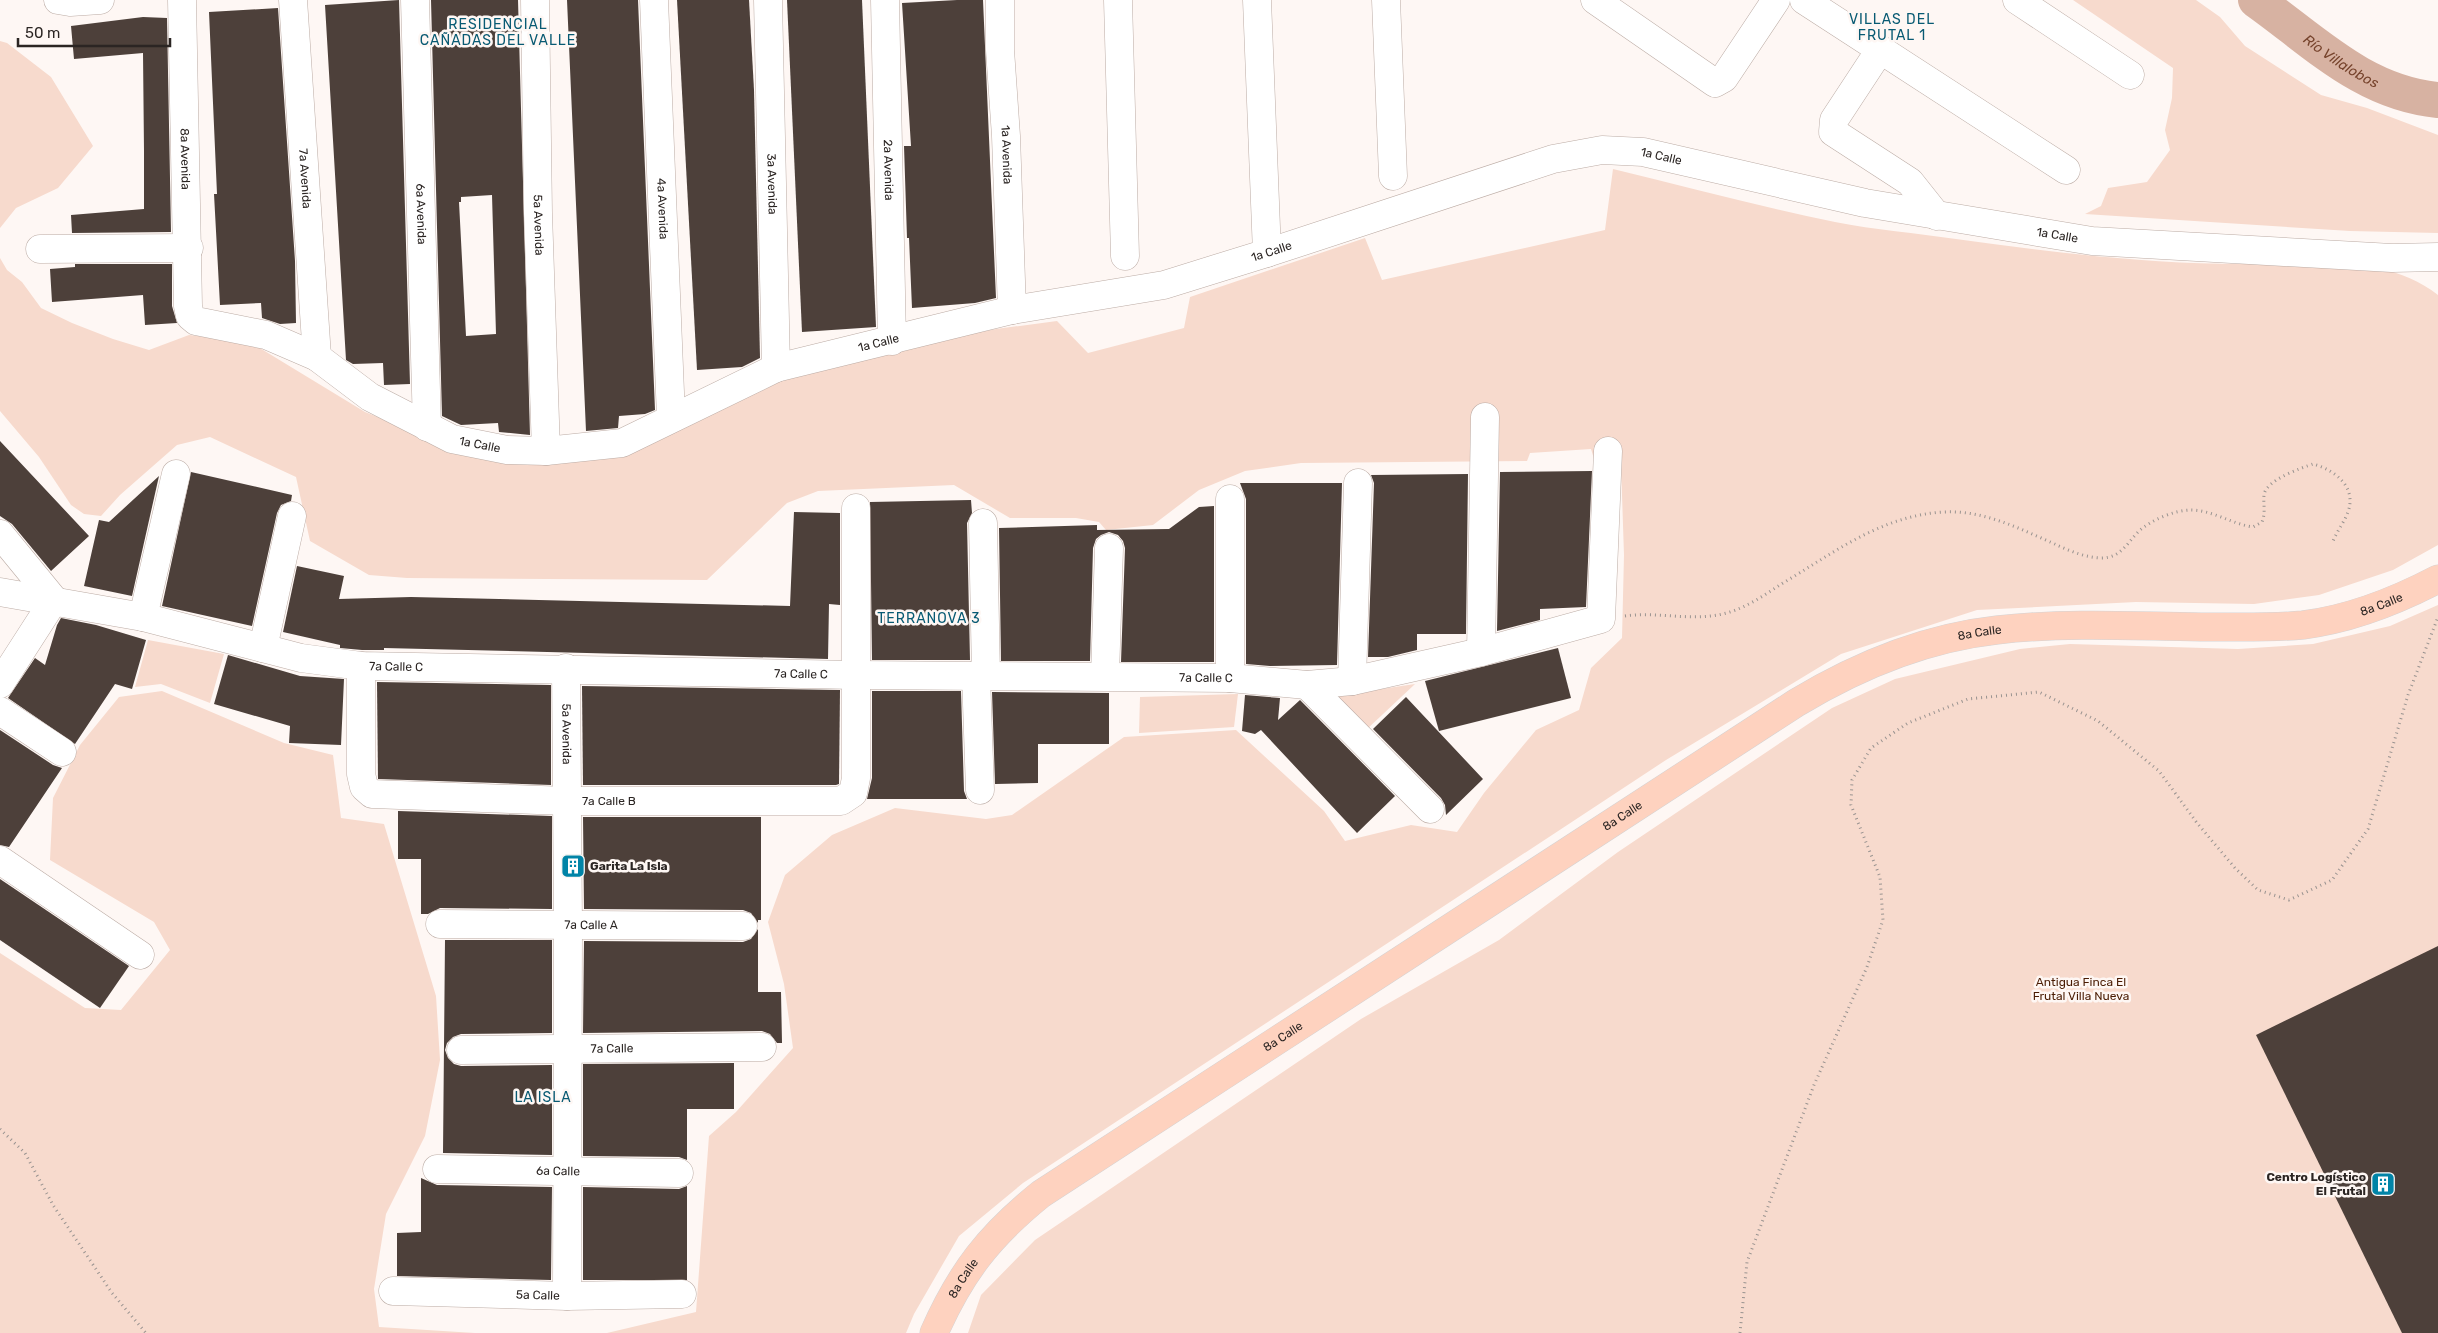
<svg xmlns="http://www.w3.org/2000/svg" width="2438" height="1333" viewBox="0 0 2438 1333" font-family="Rubik,sans-serif">
  <style>
    .green { fill: #f7dacd }
    .lines { fill: none; stroke-linecap: round; stroke-linejoin: round }
    .river { stroke: #d7b2a2; stroke-width: 36 }
    .building { fill: #4d403a; fill-rule: evenodd }
    .minor-casing { stroke: #bcaca5; stroke-width: 29 }
    .major-casing { stroke: #d5d3d3; stroke-width: 29 }
    .path { stroke: #999390; stroke-width: 3; stroke-dasharray: 1 4; stroke-linecap: butt }
    .minor { stroke: #fff; stroke-width: 28 }
    .major { stroke: #fed2bf; stroke-width: 28 }
    .labels { text-anchor: middle; stroke-width: 5; stroke-linejoin: round; paint-order: stroke }
    .street-label { font-size: 12px; fill: #2b2523; stroke: #fef7f4 }
    .poi-label { font-size: 12px; font-weight: bold; fill: #2b2523; stroke: #fef7f4; text-anchor: start }
    .park-label { font-size: 12px; fill: #4a1c03; stroke: #fef7f4 }
    .neighbourhood-label { font-size: 14px; letter-spacing: 1px; fill: #085a73; stroke: #fef7f4 }
    .water-label { font-size: 14px; font-style: italic; fill: #76432c; stroke: #fef7f4 }
  </style>
  <rect width="100%" height="100%" fill="#fef7f4"/>
  <!-- green -->
  <g class="green">
    <path d="M2073,0H2196L2220,17L2245,46L2321,95L2367,108L2438,135V233L2350,231L2085,214L2101,206L2108,188L2147,182L2170,150L2165,130L2172,98L2173,68Z"/>
    <path d="M0,41L7,43L51,77L93,146L58,188L16,208L0,228Z"/>
    <path d="M1613,169C1687,187 1761,207 1835,222C1875,230 1916,233 1956,239C2051,252 2147,264 2242,264C2306,263 2385,253 2438,295V545L2393,570L2319,595L2254,604L2136,602L1977,610L1841,654L1666,760L1023,1183L959,1236L914,1314L906,1333H607L696,1312L709,1136L736,1112L793,1048L784,984L768,922L785,875L832,835L895,808L986,819L1012,815L1124,737L1236,730L1324,811L1345,841L1411,825L1457,832L1484,793L1536,730L1579,710L1591,668L1622,638L1624,555L1621,465L1595,462L1591,449L1530,453L1527,461L1301,463L1245,471L1199,490L1153,525L1106,530L1099,522L1076,518H1010L954,485L818,491L787,503L707,580L407,578L369,575L310,541L296,477L210,437L177,445L120,495L101,516L84,514L71,505L39,457L0,411V258L7,270L22,282L41,308L72,323L113,339L149,350L189,335L250,342L365,412L436,440L565,455L764,378L836,360L996,329L1057,321L1088,353L1184,328L1190,297L1365,238L1382,280L1605,230Z"/>
    <path d="M2438,605V1333H968L981,1295L1035,1240L1361,1019L1499,940L1618,852L1832,708L1895,679L2020,649L2070,644L2238,649L2313,644L2390,626Z"/>
    <path d="M148,640L224,654L210,703L161,684L135,687Z"/>
    <path d="M1415,684L1366,730L1337,698L1341,695Z"/>
    <path d="M162,691L284,743L333,755L341,818L384,824L436,996L440,1060L425,1136L386,1214L374,1289L379,1327L475,1333H0V953L85,1008L121,1010L170,950L154,922L50,860L53,798L80,745L119,697Z"/>
    <path d="M1238,694L1234,727L1139,733L1140,697Z"/>
  </g>
  <g class="lines">
    <!-- river -->
    <path class="river" id="s1" d="M2256,0C2314,41 2363,93 2438,100"/>
  </g>
  <!-- building -->
  <g class="building">
    <path d="M399,0L410,384L384,385L383,363L353,364L346,360L325,5Z"/>
    <path d="M431,0H518L530,435L499,432L498,423L461,425L442,416ZM492,195L496,334L466,336L459,202H461V197Z"/>
    <path d="M567,0H638L655,410L645,414L619,416L618,428L586,431Z"/>
    <path d="M677,0H749L754,90L760,358L742,367L697,370Z"/>
    <path d="M787,0H862L876,327L802,332Z"/>
    <path d="M957,0H983L996,298L975,303L912,308L909,238H907L904,146H911L902,3Z"/>
    <path d="M278,8L295,261L296,323L280,324L262,318L261,303L220,305L214,194H217L209,12Z"/>
    <path d="M143,17L167,18L171,232L72,233L71,215L144,209V151L143,53L74,59L71,26Z"/>
    <path d="M75,264H172V306L177,323L145,325L143,295L52,302L50,269L75,267Z"/>
    <path d="M0,441L89,536L51,571L12,524L0,516Z"/>
    <path d="M1592,471L1586,607L1540,609V620L1497,631L1500,472Z"/>
    <path d="M191,472L292,495L291,501L281,505L277,513L252,626L162,606Z"/>
    <path d="M1468,474L1466,634H1417V650L1388,657H1368L1374,483L1371,475Z"/>
    <path d="M159,476L132,596L84,586L99,520L109,522Z"/>
    <path d="M1240,483H1342L1337,665L1270,666L1246,664V499Z"/>
    <path d="M971,500L972,513L967,523L970,660H872L870,502Z"/>
    <path d="M1214,506V662H1121L1125,548L1123,541L1118,535L1109,532L1101,535L1096,539L1093,548L1090,661H1001L999,528L1097,525V530L1169,529L1199,507Z"/>
    <path d="M794,512L840,513V605L829,604L828,659L384,648V650H362L340,648V645L283,632L297,566L344,576L339,599L411,597L790,606Z"/>
    <path d="M61,618L96,625L146,640L132,689L115,684L75,744L8,698L35,658L45,665L57,625Z"/>
    <path d="M1558,648L1571,698L1439,731L1425,681Z"/>
    <path d="M228,655L300,676L344,679L341,745L289,743L290,726L214,704Z"/>
    <path d="M377,682L551,685V785L378,779Z"/>
    <path d="M582,686L840,690L839,784L836,785H583Z"/>
    <path d="M872,691H961L964,791L967,799H867L872,778Z"/>
    <path d="M992,692L1109,693V744H1038V783L995,784Z"/>
    <path d="M1245,695L1280,698L1278,720L1300,700L1395,796L1357,833L1261,730L1255,734L1242,731Z"/>
    <path d="M1406,697L1483,779L1446,815L1445,805L1441,798L1373,729Z"/>
    <path d="M0,730L53,765L62,768L9,847L0,845Z"/>
    <path d="M398,811L552,816V909L440,908L428,914H421V859H398Z"/>
    <path d="M583,817H761V920H758V923L751,913L743,910L584,909Z"/>
    <path d="M0,879L129,966L100,1008L0,940Z"/>
    <path d="M758,929V992H781L782,1043H777L770,1034L762,1031L583,1033L584,941L743,942L751,939Z"/>
    <path d="M445,940H552V1033L461,1034L453,1037L447,1043L445,1050L448,1058L454,1064L461,1066L552,1065V1155L443,1153Z"/>
    <path d="M2438,946V1333H2402L2256,1035Z"/>
    <path d="M734,1063V1109H687V1160L679,1157L583,1156V1064Z"/>
    <path d="M421,1178L437,1185L552,1187L551,1280L397,1276V1233L421,1232Z"/>
    <path d="M687,1186V1280H583V1187L679,1189Z"/>
  </g>
  <g class="lines">
    <!-- minor casing -->
    <g class="minor-casing">
      <g id="minor">
        <path d="M58,0L70,2L100,0"/>
        <path id="s2" d="M182,0L188,306L190,316L196,321L266,335L317,357L370,397L452,439L507,450L546,451L622,443L776,368L1012,310L1164,285L1267,253L1553,159L1602,150L1643,152L1865,203L2092,241L2392,258L2438,257"/>
        <path id="s3" d="M293,0L317,357"/>
        <path id="s4" d="M415,0L427,427"/>
        <path id="s5" d="M535,0L538,213L546,451"/>
        <path id="s6" d="M654,0L671,417"/>
        <path id="s7" d="M768,0L776,368"/>
        <path id="s8" d="M885,0L892,341"/>
        <path id="s9" d="M1000,0V50L1006,136L1012,310"/>
        <path d="M1118,0L1125,256"/>
        <path d="M1257,0L1267,253"/>
        <path d="M1386,0L1393,176"/>
        <path d="M1595,0L1715,83L1724,78L1776,0"/>
        <path d="M1804,0L2066,170"/>
        <path d="M2017,0L2130,75"/>
        <path d="M1880,50L1834,120L1833,132L1910,182L1937,216"/>
        <path d="M40,249L189,248"/>
        <path d="M983,523L986,676"/>
        <path d="M0,534L54,600L0,684"/>
        <path id="s10" d="M0,592L143,617L301,658L361,666L856,675L1230,678L1307,685L1352,681L1481,652L1601,619L1608,451"/>
        <path d="M143,617L176,474"/>
        <path d="M263,648L292,516"/>
        <path d="M1481,652L1485,417"/>
        <path id="s11" d="M361,666V774L364,787L372,794L567,801H841L853,793L856,778V508"/>
        <path id="s12" d="M566,668L568,924L567,1296"/>
        <path d="M976,675L980,790"/>
        <path d="M1105,676L1109,548"/>
        <path d="M1230,678V499"/>
        <path d="M1352,681L1358,483"/>
        <path d="M1307,685L1430,809"/>
        <path d="M0,711L62,752"/>
        <path d="M0,860L140,955"/>
        <path id="s13" d="M440,924L743,926"/>
        <path id="s14" d="M461,1050L762,1047"/>
        <path id="s15" d="M437,1169L679,1173"/>
        <path id="s16" d="M393,1291L567,1296L682,1294"/>
      </g>
    </g>
    <!-- major casing -->
    <g class="major-casing">
      <g id="major">
        <path id="s17" d="M934,1333C961,1272 989,1236 1041,1194L1796,703C1859,665 1924,638 1997,630C2067,622 2138,626 2209,627C2240,627 2272,628 2303,625C2351,619 2396,601 2438,579"/>
      </g>
    </g>
    <!-- path -->
    <g class="path">
      <path d="M1625,616C1659,611 1696,623 1730,612C1749,606 1766,594 1783,583C1835,552 1881,516 1943,512C1981,510 2014,526 2048,541C2066,549 2081,557 2101,558C2121,558 2127,543 2139,531C2151,520 2175,510 2191,510C2212,510 2232,524 2253,527L2262,522C2266,512 2263,504 2264,495C2266,480 2301,468 2313,464C2335,470 2357,487 2348,512C2344,523 2336,532 2332,544"/>
      <path d="M0,1129L25,1153L53,1205L112,1293L146,1333"/>
      <path d="M1740,1333L1747,1262L1814,1085L1867,967L1883,920L1880,877L1851,805L1852,780L1871,748L1908,723L1968,699L2039,692L2098,721L2159,771L2197,823L2235,868L2258,890L2289,900L2332,880L2368,829L2408,695L2438,617"/>
    </g>
    <!-- minor -->
    <use href="#minor" class="minor"/>
    <!-- major -->
    <use href="#major" class="major"/>
  </g>
  <!-- icons -->
  <defs>
    <g id="building-square" transform="scale(1.25)"><rect x="-9" y="-9" width="18" height="18" rx="4" fill="#0184a7" stroke="#fef7f4"/><path d="M-4-6H4V6H1V3H-1V6H-4ZM-2.5-4.3h1.7v1.8h-1.7ZM.8-4.3h1.7v1.8H.8ZM-2.5-1h1.7V.8h-1.7ZM.8-1h1.7V.8H.8Z" fill="#fff"/></g>
  </defs>
  <g fill-rule="evenodd">
    <use href="#building-square" x="573" y="866"/>
    <use href="#building-square" x="2383" y="1184"/>
  </g>
  <g class="labels">
    <!-- street labels -->
    <g class="street-label">
      <text dy="4" stroke="none"><textPath href="#s9" startOffset="155">1a Avenida</textPath></text>
      <text dy="4" stroke="none"><textPath href="#s2" startOffset="1868">1a Calle</textPath></text>
      <text dy="4" stroke="none"><textPath href="#s2" startOffset="159">8a Avenida</textPath></text>
      <text dy="4" stroke="none"><textPath href="#s8" startOffset="170">2a Avenida</textPath></text>
      <text dy="4" stroke="none"><textPath href="#s3" startOffset="179">7a Avenida</textPath></text>
      <text dy="4" stroke="none"><textPath href="#s7" startOffset="184">3a Avenida</textPath></text>
      <text dy="4" stroke="none"><textPath href="#s6" startOffset="209">4a Avenida</textPath></text>
      <text dy="4" stroke="none"><textPath href="#s4" startOffset="214">6a Avenida</textPath></text>
      <text dy="4" stroke="none"><textPath href="#s5" startOffset="225">5a Avenida</textPath></text>
      <text dy="4" stroke="none"><textPath href="#s2" startOffset="2272">1a Calle</textPath></text>
      <text dy="4" stroke="none"><textPath href="#s2" startOffset="1462">1a Calle</textPath></text>
      <text dy="4" stroke="none"><textPath href="#s2" startOffset="1058">1a Calle</textPath></text>
      <text dy="4" stroke="none"><textPath href="#s2" startOffset="638">1a Calle</textPath></text>
      <text dy="4" stroke="none"><textPath href="#s17" startOffset="1681">8a Calle</textPath></text>
      <text dy="4" stroke="none"><textPath href="#s17" startOffset="1276">8a Calle</textPath></text>
      <text dy="4" stroke="none"><textPath href="#s10" startOffset="404">7a Calle C</textPath></text>
      <text dy="4" stroke="none"><textPath href="#s10" startOffset="809">7a Calle C</textPath></text>
      <text dy="4" stroke="none"><textPath href="#s10" startOffset="1214">7a Calle C</textPath></text>
      <text dy="4" stroke="none"><textPath href="#s12" startOffset="66">5a Avenida</textPath></text>
      <text dy="4" stroke="none"><textPath href="#s11" startOffset="369">7a Calle B</textPath></text>
      <text dy="4" stroke="none"><textPath href="#s17" startOffset="871">8a Calle</textPath></text>
      <text dy="4" stroke="none"><textPath href="#s13" startOffset="151">7a Calle A</textPath></text>
      <text dy="4" stroke="none"><textPath href="#s17" startOffset="466">8a Calle</textPath></text>
      <text dy="4" stroke="none"><textPath href="#s14" startOffset="151">7a Calle</textPath></text>
      <text dy="4" stroke="none"><textPath href="#s15" startOffset="121">6a Calle</textPath></text>
      <text dy="4" stroke="none"><textPath href="#s17" startOffset="62">8a Calle</textPath></text>
      <text dy="4" stroke="none"><textPath href="#s16" startOffset="145">5a Calle</textPath></text>
    </g>
    <!-- poi labels -->
    <g class="poi-label">
      <text x="590" y="870">Garita La Isla</text>
      <text x="2366" y="1181" text-anchor="end">Centro Logístico<tspan x="2366" dy="14">El Frutal</tspan></text>
    </g>
    <!-- park labels -->
    <g class="park-label">
      <text x="2081" y="986">Antigua Finca El<tspan x="2081" dy="14">Frutal Villa Nueva</tspan></text>
    </g>
    <!-- neighbourhood labels -->
    <g class="neighbourhood-label">
      <text x="1892" y="24">VILLAS DEL<tspan x="1892" dy="16">FRUTAL 1</tspan></text>
      <text x="498" y="29">RESIDENCIAL<tspan x="498" dy="16">CAÑADAS DEL VALLE</tspan></text>
      <text x="929" y="623">TERRANOVA 3</text>
      <text x="543" y="1102">LA ISLA</text>
    </g>
    <!-- water labels -->
    <g class="water-label">
      <text dy="5" stroke="none"><textPath href="#s1" startOffset="105">Río Villalobos</textPath></text>
    </g>
  </g>
  <!-- scale -->
  <path d="M18 38v8h152v-8" fill="none" stroke="#2b2523" stroke-width="2.5"/>
  <text x="25" y="38" font-size="15" fill="#2b2523" stroke="#fef7f4" stroke-width="4" paint-order="stroke">50 m</text>
</svg>
